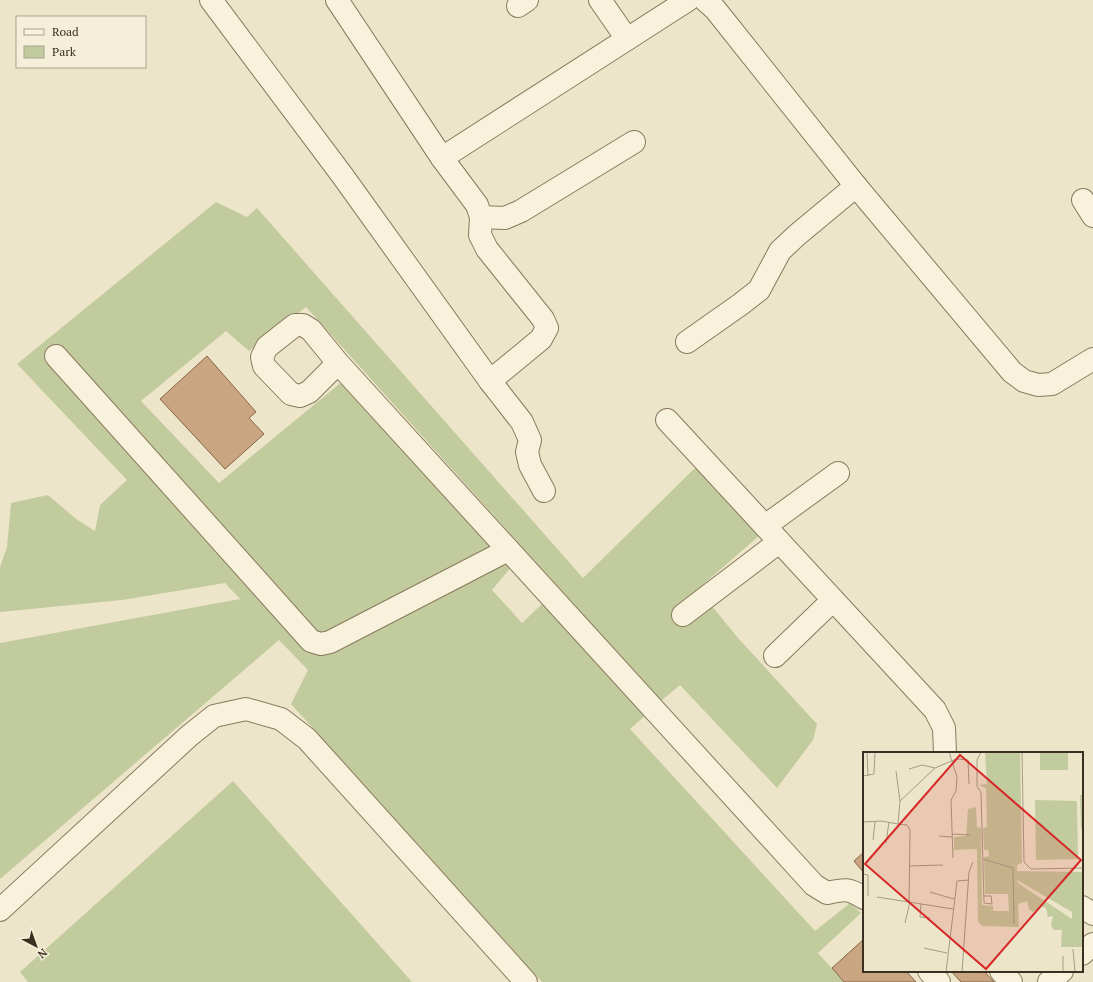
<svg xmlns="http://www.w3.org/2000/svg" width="1093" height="982" viewBox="0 0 1093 982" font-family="'PT Serif',serif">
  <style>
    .green { fill: #c2cb9d }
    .building { fill: #c9a581; stroke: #876545 }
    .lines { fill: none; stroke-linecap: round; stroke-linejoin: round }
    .minor-casing { stroke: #89795e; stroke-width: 24 }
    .minor { stroke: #f8f2dc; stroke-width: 22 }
    .inset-road { fill: none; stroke: #a59c86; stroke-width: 1 }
    .view { fill: #d62828; fill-opacity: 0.15; stroke: #d62828; stroke-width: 2 }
    .inset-edge { fill: none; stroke: #3a2f21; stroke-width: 2 }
  </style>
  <rect width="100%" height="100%" fill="#ede5c9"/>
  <!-- green -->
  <g class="green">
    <path d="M216,202L247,217L257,208L583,578L697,466L760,535L698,589L738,638L817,724L813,740L777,788L680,685L661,701L306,307L249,351L226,331L141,401L219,483L343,381L481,537L512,566L492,590L522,623L544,602L647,714L630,729L815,931L850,903L861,913L818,953L844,982H542L291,704L308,670L279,640L0,879V643L240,599L225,583L122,600L0,612V567L7,547L11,503L48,495L76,519L95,531L100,505L127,480L17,364Z"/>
    <path d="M233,781L412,982H28L20,972Z"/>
  </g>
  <!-- building -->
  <g class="building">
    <path d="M207,356L256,412L249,418L264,434L225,469L160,399Z"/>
    <path d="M864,852V873L854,861Z"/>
    <path d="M864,939V971H906L916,982H844L832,968Z"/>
    <path d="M951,971H984L994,982H961Z"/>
  </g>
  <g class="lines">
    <!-- minor casing -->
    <g class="minor-casing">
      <g id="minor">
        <path d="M211,0L342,175L490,381L522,422L530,440L527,452L530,465L544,491"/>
        <path d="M337,0L442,158L477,205L481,217L480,235L487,249L543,319L547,328L541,339L490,381"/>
        <path d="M600,0L627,39"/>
        <path d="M705,0L715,9L856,186L1012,372L1024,381L1038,385L1052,384L1093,359"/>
        <path d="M518,6L527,0"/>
        <path d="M442,158L688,0"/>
        <path d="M1083,200L1093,216"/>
        <path d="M481,217L505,218L521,211L634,142"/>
        <path d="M687,342L741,304L759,290L780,251L797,235L856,186"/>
        <path d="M56,356L311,641L321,644L330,642L508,550"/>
        <path d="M338,363L309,392L300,396L291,394L264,366L262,357L267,347L295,325H303L311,330L338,363L814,885L827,893C845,889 848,888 864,898"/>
        <path d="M667,420L935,710L944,728L945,753"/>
        <path d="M765,526L838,473"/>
        <path d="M683,615L779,542"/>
        <path d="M775,656L833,600"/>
        <path d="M1082,907L1093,914"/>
        <path d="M0,910L189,736L214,716L246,709L281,719L307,739L526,982"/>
        <path d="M1082,954L1093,944"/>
        <path d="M929,971L939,982"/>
        <path d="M1001,971L1011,982"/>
        <path d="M1049,982L1062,971"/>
      </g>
    </g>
    <!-- minor -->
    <use href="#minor" class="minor"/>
  </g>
  <!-- overview -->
  <g transform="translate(863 752)">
    <rect width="220" height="220" fill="#ede5c9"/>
    <path d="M122,0H157L159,111L154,113V119L220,120V195H198L199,178H191L188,173L190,164L185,165L183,156L178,154L170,160L166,157L164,149L155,152L156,175L119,174L115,169L114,97L91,98V85L103,84L105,57L113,55L114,75L118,76L119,153L130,154V159H146L145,142H122L121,105L126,104L125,98H121L120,76L124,75L123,36L116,33L124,32ZM154,128L209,160V167L155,131ZM177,0H205V18H177ZM217,43H220V77H218ZM172,48L214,49L215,107L173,108Z" fill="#c2cb9d" fill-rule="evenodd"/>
    <path class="inset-road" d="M4,0L5,24M86,0L94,25L93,39L88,48L90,106M118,0L114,8V34L118,41L121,151L129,152L128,144H121M159,0L161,110L168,117L220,116M46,17L59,13L72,16M33,19L37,49M0,24L11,22L12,0M0,70L18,69L35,72M89,82L107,83M76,84L89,85M10,88L12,70M23,91L26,70M120,107L150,116L151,172M46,114L80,113M0,122L5,123V144M67,140L91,147M14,145L90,157M58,152L57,165L67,166M42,171L46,154L47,78L44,73L35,72L37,49L72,16L93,7L105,8L106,32M61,196L84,201M210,197L212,220M83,220L94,129L106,128M99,220L106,120L110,110M200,220V204"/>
    <path class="view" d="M97,3L218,108L123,217L2,112Z"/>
    <rect width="220" height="220" class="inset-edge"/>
  </g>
  <!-- legend -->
  <rect x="16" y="16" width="130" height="52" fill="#f5efd9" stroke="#aaa28f"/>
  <rect x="24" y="29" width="20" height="6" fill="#f8f2dc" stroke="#aaa28f"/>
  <text x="52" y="36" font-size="12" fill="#3a2f21">Road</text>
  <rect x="24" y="46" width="20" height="12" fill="#c2cb9d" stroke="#aaa28f"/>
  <text x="52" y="56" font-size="12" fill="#3a2f21">Park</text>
  <!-- north arrow -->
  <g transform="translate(36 946) rotate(139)" stroke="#f5efd9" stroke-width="3" paint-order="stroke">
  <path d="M0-3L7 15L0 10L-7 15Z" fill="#3a2f21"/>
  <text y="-6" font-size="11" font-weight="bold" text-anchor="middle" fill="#3a2f21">N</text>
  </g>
</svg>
